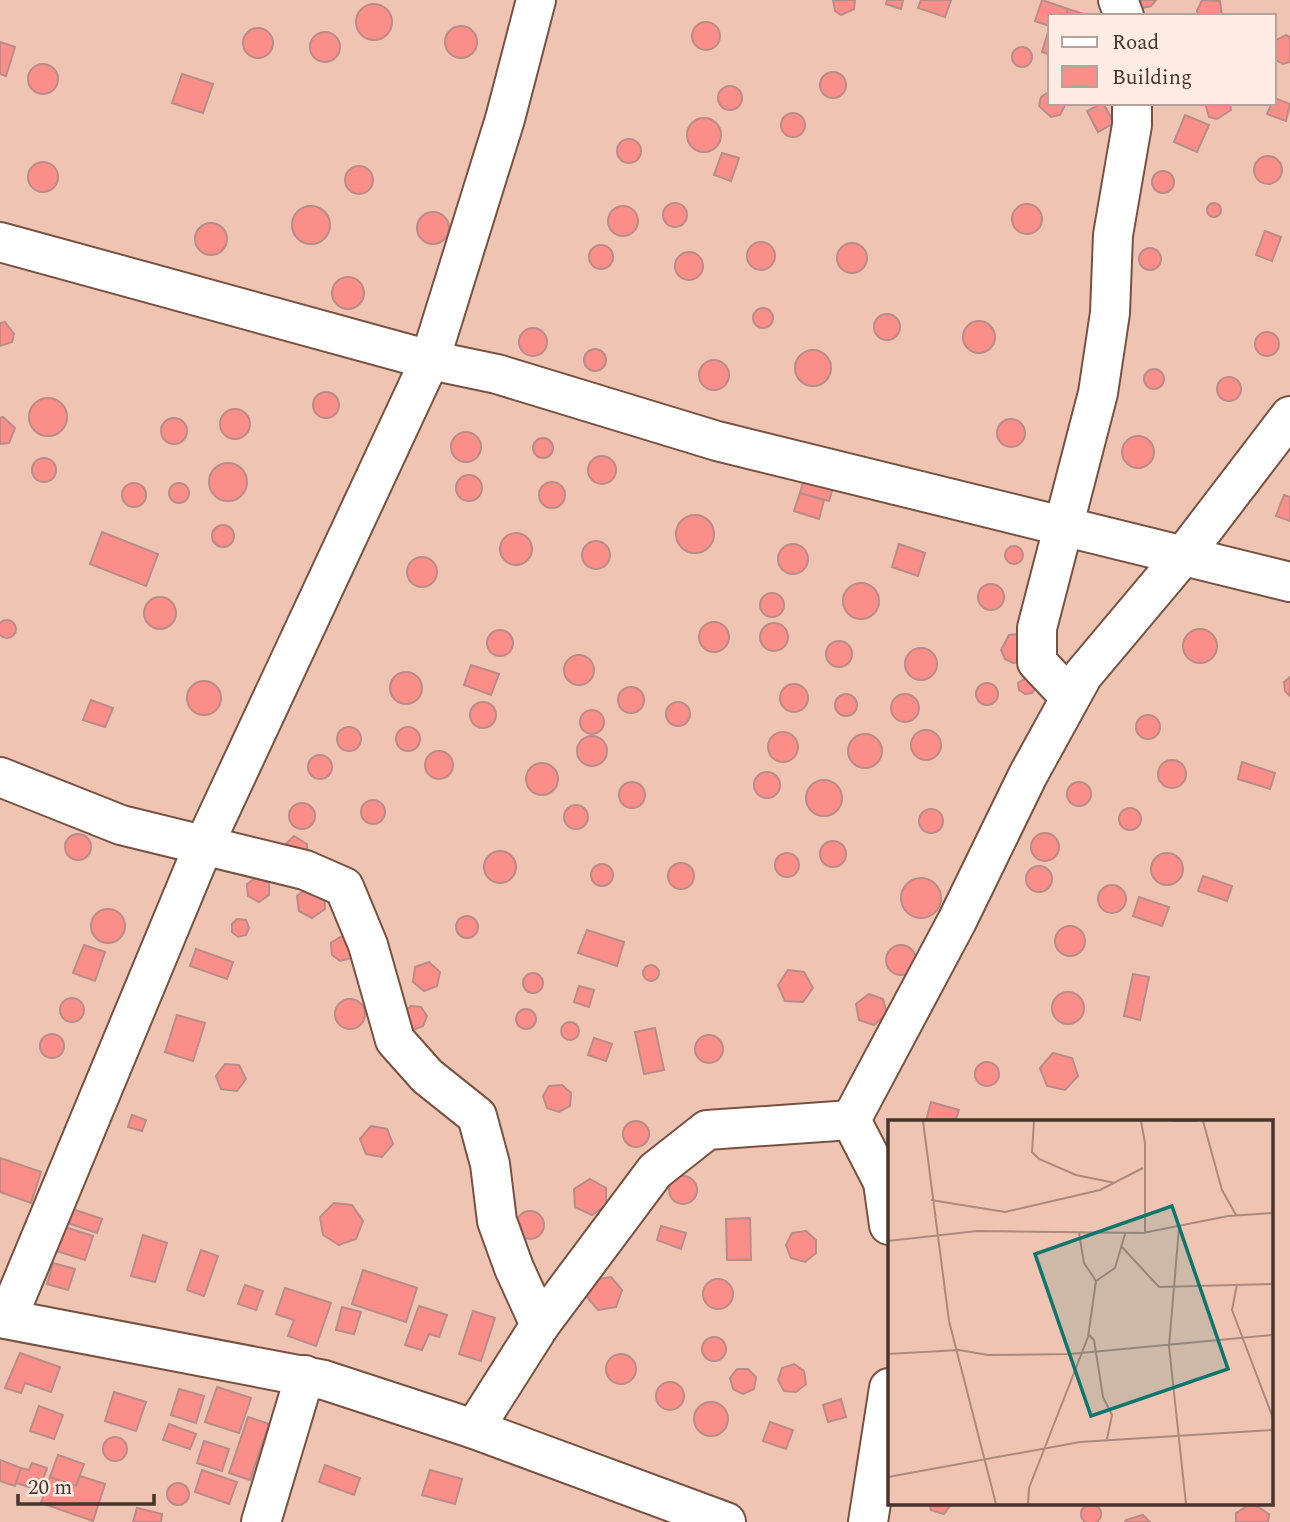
<svg xmlns="http://www.w3.org/2000/svg" width="1290" height="1522" viewBox="0 0 1290 1522" font-family="Spectral,serif">
  <style>
    .building { fill: #fc8e89; stroke: #ba8c89; stroke-width: 2 }
    .lines { fill: none; stroke-linecap: round; stroke-linejoin: round }
    .minor-casing { stroke: #775242; stroke-width: 42 }
    .minor { stroke: #fff; stroke-width: 38 }
    .inset-road { fill: none; stroke: #ac8a7d; stroke-width: 2 }
    .view { fill: #0f766e; fill-opacity: 0.15; stroke: #0f766e; stroke-width: 3.5 }
    .inset-edge { fill: none; stroke: #46342d; stroke-width: 3.5 }
  </style>
  <rect width="100%" height="100%" fill="#f0c4b2"/>
  <!-- building -->
  <g class="building">
    <path d="M833,0H855L854,9L841,15L835,11Z"/>
    <path d="M887,0H903L901,9L886,4Z"/>
    <path d="M921,0H951L945,17L918,8Z"/>
    <path d="M1042,0L1068,9L1066,16H1050V26L1035,21Z"/>
    <path d="M1133,0H1156L1151,6L1143,8Z"/>
    <path d="M1202,0L1220,1L1222,16H1199L1197,11Z"/>
    <circle cx="374" cy="22" r="18"/>
    <path d="M1068,9L1087,15L1066,16Z"/>
    <circle cx="706" cy="36" r="14"/>
    <circle cx="461" cy="42" r="16"/>
    <circle cx="258" cy="43" r="15"/>
    <path d="M1048,32L1050,33V55L1042,52Z"/>
    <circle cx="325" cy="47" r="15"/>
    <path d="M1286,35L1290,37V62L1283,64L1274,59V41Z"/>
    <path d="M0,42L15,47L6,76L0,74Z"/>
    <circle cx="1022" cy="57" r="10"/>
    <circle cx="43" cy="79" r="15"/>
    <circle cx="833" cy="85" r="13"/>
    <path d="M182,74L213,84L203,113L172,103Z"/>
    <circle cx="730" cy="98" r="12"/>
    <path d="M1050,91V103H1066L1060,115L1051,117L1039,106L1041,97Z"/>
    <path d="M1274,98L1290,104L1286,121L1267,114Z"/>
    <path d="M1103,103L1114,123L1098,132L1087,111Z"/>
    <path d="M1205,103H1230L1231,110L1217,119L1209,117Z"/>
    <circle cx="793" cy="125" r="12"/>
    <path d="M1185,115L1209,125L1197,152L1174,142Z"/>
    <circle cx="704" cy="135" r="17"/>
    <circle cx="629" cy="151" r="12"/>
    <path d="M722,153L739,158L731,181L714,175Z"/>
    <circle cx="1268" cy="170" r="14"/>
    <circle cx="43" cy="177" r="15"/>
    <circle cx="359" cy="180" r="14"/>
    <circle cx="1163" cy="182" r="11"/>
    <circle cx="1214" cy="210" r="7"/>
    <circle cx="675" cy="215" r="12"/>
    <circle cx="1027" cy="219" r="15"/>
    <circle cx="311" cy="225" r="19"/>
    <circle cx="623" cy="221" r="15"/>
    <circle cx="433" cy="228" r="16"/>
    <circle cx="211" cy="239" r="16"/>
    <path d="M1265,231L1281,237L1272,261L1256,255Z"/>
    <circle cx="761" cy="256" r="14"/>
    <circle cx="852" cy="258" r="15"/>
    <circle cx="601" cy="257" r="12"/>
    <circle cx="1150" cy="259" r="11"/>
    <circle cx="689" cy="266" r="14"/>
    <circle cx="348" cy="293" r="16"/>
    <circle cx="763" cy="318" r="10"/>
    <circle cx="887" cy="327" r="13"/>
    <circle cx="979" cy="337" r="16"/>
    <path d="M5,322L14,334L12,342L0,346V323Z"/>
    <circle cx="533" cy="342" r="14"/>
    <circle cx="1267" cy="344" r="12"/>
    <circle cx="595" cy="360" r="11"/>
    <circle cx="813" cy="368" r="18"/>
    <circle cx="714" cy="375" r="15"/>
    <circle cx="1154" cy="379" r="10"/>
    <circle cx="1229" cy="389" r="12"/>
    <circle cx="326" cy="405" r="13"/>
    <circle cx="48" cy="417" r="19"/>
    <circle cx="235" cy="424" r="15"/>
    <path d="M3,417L15,428L9,443L0,444V418Z"/>
    <circle cx="174" cy="431" r="13"/>
    <circle cx="1011" cy="433" r="14"/>
    <circle cx="466" cy="447" r="15"/>
    <circle cx="1138" cy="452" r="16"/>
    <circle cx="543" cy="448" r="10"/>
    <circle cx="602" cy="470" r="14"/>
    <circle cx="44" cy="470" r="12"/>
    <circle cx="228" cy="482" r="19"/>
    <path d="M806,472L835,481L829,501L800,493Z"/>
    <circle cx="469" cy="488" r="13"/>
    <circle cx="552" cy="495" r="13"/>
    <circle cx="179" cy="493" r="10"/>
    <circle cx="134" cy="495" r="12"/>
    <path d="M800,493L824,500L819,519L794,511Z"/>
    <path d="M1284,495L1290,497V521L1276,516Z"/>
    <circle cx="695" cy="534" r="19"/>
    <circle cx="223" cy="536" r="11"/>
    <path d="M102,532L158,554L146,586L90,564Z"/>
    <circle cx="516" cy="549" r="16"/>
    <circle cx="596" cy="555" r="14"/>
    <path d="M899,544L925,553L918,576L892,567Z"/>
    <circle cx="793" cy="559" r="15"/>
    <circle cx="1014" cy="555" r="9"/>
    <circle cx="422" cy="572" r="15"/>
    <circle cx="861" cy="601" r="18"/>
    <circle cx="991" cy="597" r="13"/>
    <circle cx="772" cy="605" r="12"/>
    <circle cx="160" cy="613" r="16"/>
    <circle cx="7" cy="629" r="9"/>
    <circle cx="714" cy="637" r="15"/>
    <circle cx="774" cy="637" r="14"/>
    <circle cx="1200" cy="646" r="17"/>
    <circle cx="500" cy="643" r="13"/>
    <path d="M1018,634L1022,662L1013,663L1005,659L1001,650L1009,635Z"/>
    <circle cx="839" cy="654" r="13"/>
    <circle cx="921" cy="664" r="16"/>
    <circle cx="579" cy="670" r="15"/>
    <path d="M471,665L499,674L491,695L464,685Z"/>
    <circle cx="406" cy="688" r="16"/>
    <path d="M1029,676L1036,687L1032,693L1025,694L1019,690L1018,683Z"/>
    <path d="M1290,677V696L1285,691L1284,682Z"/>
    <circle cx="204" cy="698" r="17"/>
    <circle cx="987" cy="694" r="11"/>
    <circle cx="794" cy="698" r="14"/>
    <circle cx="631" cy="700" r="13"/>
    <circle cx="846" cy="705" r="11"/>
    <circle cx="905" cy="708" r="14"/>
    <path d="M91,700L113,708L105,727L83,720Z"/>
    <circle cx="678" cy="714" r="12"/>
    <circle cx="483" cy="715" r="13"/>
    <circle cx="592" cy="722" r="12"/>
    <circle cx="1148" cy="727" r="12"/>
    <circle cx="349" cy="739" r="12"/>
    <circle cx="408" cy="739" r="12"/>
    <circle cx="926" cy="745" r="15"/>
    <circle cx="783" cy="747" r="15"/>
    <circle cx="865" cy="751" r="17"/>
    <circle cx="592" cy="751" r="15"/>
    <circle cx="439" cy="765" r="14"/>
    <circle cx="320" cy="767" r="12"/>
    <circle cx="1172" cy="774" r="14"/>
    <path d="M1242,762L1275,773L1270,789L1238,779Z"/>
    <circle cx="542" cy="779" r="16"/>
    <circle cx="767" cy="785" r="13"/>
    <circle cx="824" cy="798" r="18"/>
    <circle cx="632" cy="795" r="13"/>
    <circle cx="1079" cy="794" r="12"/>
    <circle cx="373" cy="812" r="12"/>
    <circle cx="302" cy="816" r="13"/>
    <circle cx="576" cy="817" r="12"/>
    <circle cx="1130" cy="819" r="11"/>
    <circle cx="931" cy="821" r="12"/>
    <circle cx="1045" cy="847" r="14"/>
    <circle cx="78" cy="847" r="13"/>
    <path d="M294,836L307,844V851L284,846Z"/>
    <circle cx="833" cy="854" r="13"/>
    <circle cx="500" cy="867" r="16"/>
    <circle cx="1167" cy="869" r="16"/>
    <circle cx="787" cy="865" r="12"/>
    <circle cx="681" cy="876" r="13"/>
    <circle cx="602" cy="875" r="11"/>
    <circle cx="1039" cy="879" r="13"/>
    <path d="M1203,876L1232,886L1227,901L1198,891Z"/>
    <path d="M257,877L269,883V895L259,902L248,896L247,884Z"/>
    <circle cx="921" cy="898" r="20"/>
    <circle cx="1112" cy="899" r="14"/>
    <path d="M309,887L324,894L325,909L312,918L299,911L297,896Z"/>
    <path d="M1139,897L1169,907L1162,926L1133,916Z"/>
    <circle cx="108" cy="926" r="17"/>
    <circle cx="467" cy="927" r="11"/>
    <path d="M237,919L246,920L249,928L246,935L238,937L232,932V924Z"/>
    <circle cx="1070" cy="941" r="15"/>
    <path d="M587,930L624,942L617,966L578,953Z"/>
    <path d="M340,937L350,939L356,948L352,958L340,961L332,955L331,943Z"/>
    <circle cx="901" cy="960" r="15"/>
    <path d="M84,945L105,952L95,981L73,973Z"/>
    <path d="M196,949L233,962L227,979L190,966Z"/>
    <path d="M429,962L440,972L437,986L424,991L413,982L415,967Z"/>
    <circle cx="651" cy="973" r="8"/>
    <path d="M788,970L804,972L813,988L803,1002L785,1001L778,985Z"/>
    <circle cx="533" cy="983" r="10"/>
    <path d="M1133,974L1149,977L1140,1020L1124,1016Z"/>
    <path d="M579,986L594,990L589,1007L574,1002Z"/>
    <circle cx="1068" cy="1008" r="16"/>
    <path d="M869,994L883,999L887,1014L874,1025L859,1020L856,1004Z"/>
    <circle cx="72" cy="1010" r="12"/>
    <circle cx="350" cy="1014" r="15"/>
    <path d="M411,1006L421,1007L427,1016L423,1026L413,1030L404,1024L403,1013Z"/>
    <circle cx="526" cy="1019" r="10"/>
    <path d="M177,1015L205,1023L193,1061L165,1052Z"/>
    <circle cx="570" cy="1031" r="9"/>
    <path d="M655,1028L664,1070L644,1074L635,1032Z"/>
    <circle cx="52" cy="1046" r="12"/>
    <circle cx="709" cy="1049" r="14"/>
    <path d="M594,1038L612,1044L606,1061L588,1055Z"/>
    <path d="M1053,1053L1072,1058L1078,1076L1065,1090L1047,1086L1040,1068Z"/>
    <circle cx="987" cy="1074" r="12"/>
    <path d="M225,1064L239,1065L246,1079L237,1091L221,1089L216,1076Z"/>
    <path d="M562,1085L571,1093L570,1106L559,1112L547,1108L543,1096L549,1086Z"/>
    <path d="M931,1102L959,1110L955,1121H926Z"/>
    <path d="M132,1115L146,1120L142,1131L128,1127Z"/>
    <circle cx="636" cy="1134" r="13"/>
    <path d="M371,1126L387,1129L393,1144L382,1157L366,1154L360,1139Z"/>
    <path d="M0,1158L41,1172L31,1203L0,1192Z"/>
    <circle cx="683" cy="1190" r="14"/>
    <path d="M590,1179L606,1188V1205L592,1215L575,1207L574,1189Z"/>
    <path d="M334,1203L352,1205L363,1221L356,1239L339,1245L323,1235L320,1217Z"/>
    <path d="M72,1209L102,1219L97,1233L68,1223Z"/>
    <circle cx="530" cy="1225" r="14"/>
    <path d="M750,1218L751,1260H727L726,1219Z"/>
    <path d="M661,1226L686,1233L681,1249L657,1240Z"/>
    <path d="M65,1227L93,1236L85,1260L57,1251Z"/>
    <path d="M806,1231L816,1240V1253L805,1262L791,1258L786,1245L792,1233Z"/>
    <path d="M143,1235L167,1243L155,1282L131,1276Z"/>
    <path d="M201,1250L218,1256L204,1296L187,1290Z"/>
    <path d="M53,1263L75,1269L68,1290L47,1284Z"/>
    <path d="M363,1270L417,1288L406,1322L352,1304Z"/>
    <path d="M611,1277L622,1290L616,1307L598,1310L587,1297L593,1280Z"/>
    <circle cx="718" cy="1294" r="15"/>
    <path d="M245,1285L263,1291L256,1310L238,1304Z"/>
    <path d="M285,1288L331,1303L316,1346L288,1336L294,1320L276,1314Z"/>
    <path d="M419,1306L447,1315L439,1337L429,1334L422,1350L405,1345Z"/>
    <path d="M342,1307L361,1312L354,1334L336,1330Z"/>
    <path d="M473,1311L495,1318L481,1361L459,1354Z"/>
    <circle cx="714" cy="1349" r="12"/>
    <path d="M20,1353L60,1367L51,1392L25,1383L21,1393L5,1388Z"/>
    <circle cx="621" cy="1369" r="15"/>
    <path d="M794,1364L804,1371L806,1384L796,1392L784,1391L778,1380L782,1368Z"/>
    <path d="M737,1369H748L756,1377L754,1389L743,1394L733,1389L730,1378Z"/>
    <circle cx="670" cy="1396" r="14"/>
    <path d="M217,1387L251,1398L239,1433L205,1422Z"/>
    <path d="M179,1389L204,1396L196,1423L171,1415Z"/>
    <path d="M114,1392L146,1402L136,1431L105,1421Z"/>
    <path d="M841,1399L846,1417L828,1422L823,1405Z"/>
    <circle cx="711" cy="1419" r="17"/>
    <path d="M39,1406L63,1415L54,1439L30,1431Z"/>
    <path d="M248,1417L269,1424L250,1480L229,1473Z"/>
    <path d="M770,1422L793,1430L786,1449L763,1441Z"/>
    <path d="M169,1424L196,1434L190,1449L163,1440Z"/>
    <circle cx="115" cy="1449" r="12"/>
    <path d="M204,1441L229,1449L222,1471L197,1463Z"/>
    <path d="M58,1455L84,1464L76,1486L50,1477Z"/>
    <path d="M0,1460L21,1468L15,1486L0,1481Z"/>
    <path d="M32,1463L47,1468L39,1490L16,1483L21,1468L29,1470Z"/>
    <path d="M325,1465L360,1478L354,1495L319,1482Z"/>
    <path d="M202,1470L237,1482L229,1504L195,1492Z"/>
    <path d="M430,1470L462,1479L455,1504L422,1495Z"/>
    <path d="M80,1476L105,1484L93,1521L41,1503L50,1477L76,1486Z"/>
    <circle cx="178" cy="1494" r="11"/>
    <path d="M929,1503H952L944,1514L931,1510Z"/>
    <path d="M1252,1503L1269,1514L1268,1522H1236V1513Z"/>
    <circle cx="1091" cy="1514" r="10"/>
    <path d="M137,1508L162,1514L161,1522H133Z"/>
    <path d="M1143,1515L1150,1522H1125L1126,1520Z"/>
  </g>
  <g class="lines">
    <!-- minor casing -->
    <g class="minor-casing">
      <g id="minor">
        <path d="M1118,0L1124,16"/>
        <path d="M0,242L430,360L497,374L717,441L1290,582"/>
        <path d="M1070,697L1037,662V628L1098,393L1110,313L1113,235L1132,125V103"/>
        <path d="M0,777L121,825L305,870L344,887L368,945L395,1040L427,1076L477,1116L490,1164L497,1221L514,1268L540,1325"/>
        <path d="M851,1120L957,921L1028,775L1083,675L1183,556L1290,416"/>
        <path d="M851,1120L883,1182L889,1225"/>
        <path d="M0,1318L324,1380L474,1429L726,1522"/>
        <path d="M7,1319L203,847L430,360L505,119L536,0"/>
        <path d="M474,1429L540,1325L655,1171L707,1130L851,1120"/>
        <path d="M261,1522L305,1375"/>
        <path d="M868,1522L889,1388"/>
      </g>
    </g>
    <!-- minor -->
    <use href="#minor" class="minor"/>
  </g>
  <!-- overview -->
  <g transform="translate(888 1120)">
    <rect width="385" height="385" fill="#f0c4b2"/>
    <path class="inset-road" d="M35,1L61,201L108,384M146,1L144,32L151,39L188,55L227,63M253,1L257,23V113M284,1H310M315,1L334,70L348,95M43,80L117,92L212,70L255,48M291,108L281,226L298,384M191,113L196,143L208,161M0,121L89,111L255,113L340,96L385,93M234,127L271,167L385,164M208,161L227,148L237,114M349,164L344,190L385,298M200,214L206,220L215,277L224,295L219,319M0,234L71,230L100,235L182,234L385,215M0,357L192,322L385,310M140,384L141,368L200,217L208,161"/>
    <path class="view" d="M284,86L340,249L203,296L147,134Z"/>
    <rect width="385" height="385" class="inset-edge"/>
  </g>
  <!-- legend -->
  <rect x="1048" y="14" width="228" height="91" fill="#feebe4" stroke="#b4a29b" stroke-width="2"/>
  <rect x="1062" y="37" width="35" height="10" fill="#ffffff" stroke="#b4a29b" stroke-width="2"/>
  <text x="1112" y="49" font-size="21" fill="#46342d">Road</text>
  <rect x="1062" y="66" width="35" height="21" fill="#fc8e89" stroke="#b4a29b" stroke-width="2"/>
  <text x="1112" y="84" font-size="21" fill="#46342d">Building</text>
  <!-- scale -->
  <path d="M18 1494v10h136v-10" fill="none" stroke="#46342d" stroke-width="3.5"/>
  <text x="28" y="1494" font-size="21" fill="#46342d" stroke="#feebe4" stroke-width="5" paint-order="stroke">20 m</text>
</svg>
